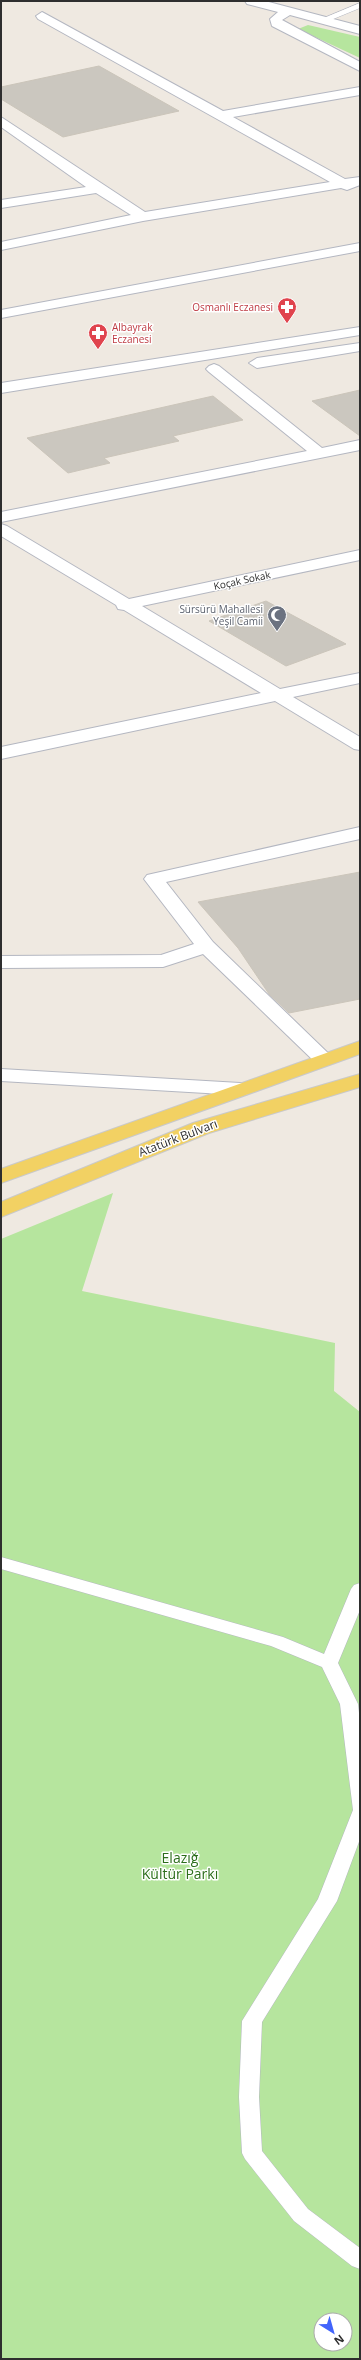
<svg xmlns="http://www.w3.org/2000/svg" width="361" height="2360" viewBox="0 0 361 2360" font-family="'Open Sans',sans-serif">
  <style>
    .green { fill: #b6e59e; fill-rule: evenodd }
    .building { fill: #cbc7bf; stroke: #cbc5ba }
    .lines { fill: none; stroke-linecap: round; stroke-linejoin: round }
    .service-casing { stroke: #b4b7c1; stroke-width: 1 }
    .minor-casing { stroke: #b4b7c1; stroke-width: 2 }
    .secondary-casing { stroke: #b4b7c1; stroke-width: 2 }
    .primary-casing { stroke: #c9c9c9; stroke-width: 2 }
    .service { fill: #fff; fill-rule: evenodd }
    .minor { fill: #fff; fill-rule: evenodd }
    .secondary { fill: #fff; fill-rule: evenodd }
    .primary { fill: #f2d163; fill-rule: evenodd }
    .labels { text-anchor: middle; stroke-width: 3; stroke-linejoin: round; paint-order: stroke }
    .far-health-label { font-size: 10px; fill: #be3a42; stroke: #fff; text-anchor: end }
    .far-street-label { font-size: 10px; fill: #2e2e2e; stroke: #fff }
    .far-worship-label { font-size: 10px; fill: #5b616d; stroke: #fff; text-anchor: end }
    .street-label { font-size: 12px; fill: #2e2e2e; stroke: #fff }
    .near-park-label { font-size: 14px; fill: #2c6e1b; stroke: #fff }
  </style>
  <rect width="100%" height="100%" fill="#efe9e1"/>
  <!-- green -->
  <g class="green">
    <path d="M308,25L360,37V58L298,29Z"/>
    <path d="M113,1193L82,1291L335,1343L334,1391L360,1412V2359H1V1239ZM321,2320H345V2344H321Z"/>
  </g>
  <!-- building -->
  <g class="building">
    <path d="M99,66L179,111L63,137L1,99V87Z"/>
    <path d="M360,390V436L312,401Z"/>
    <path d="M213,396L243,420L173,436L179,441L104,458L110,463L68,473L27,438Z"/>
    <path d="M266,601L346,644L286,666L209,621Z"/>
    <path d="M360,872V999L289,1013L269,994L238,948L198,902Z"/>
  </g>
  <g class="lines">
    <!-- service casing -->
    <g class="service-casing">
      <g id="service">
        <path d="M360,3V8L326,22L319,20Z"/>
        <path d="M1,1557L283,1637L324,1654L351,1589L354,1585L360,1583V1610L338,1663L358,1704L360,1722V1839L337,1901L262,2022L259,2097L262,2151L308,2209L360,2248V2269L352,2266L294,2221L245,2159L242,2153L239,2097L242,2021L318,1899L353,1810L340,1704L322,1667L271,1646L1,1569Z"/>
      </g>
    </g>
    <!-- minor casing -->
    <g class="minor-casing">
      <g id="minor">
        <path d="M245,1H265L360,26V34L290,15L282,20L360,62V71L272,26L270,19L278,12L247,4Z"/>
        <path d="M42,12L223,111L360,87V95L233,117L345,179L360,177V185L347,190L341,188L143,221L1,250V242L131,215L96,193L1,208V200L86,187L1,127V117L145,212L330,182L38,19L36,16Z"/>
        <path d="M360,243V251L1,318V310Z"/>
        <path d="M214,364L219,366L322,448L360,440V450L1,522V512L307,451L209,372L206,369L209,366Z"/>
        <path d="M1,524L7,526L129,599L360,550V560L142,606L280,689L360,673V683L293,697L360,737V750L354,749L275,701L1,759V747L261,693L124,610L118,609L116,605L1,536Z"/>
        <path d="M360,827V839L166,882L213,942L330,1055L333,1059L330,1063L323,1065L316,1063L203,954L163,967L1,968V956L161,955L194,944L144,879L147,875Z"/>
        <path d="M1,1069L240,1083L248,1084L251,1089L248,1094L240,1095L1,1081Z"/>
      </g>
    </g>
    <!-- secondary casing -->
    <g class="secondary-casing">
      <g id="secondary">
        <path d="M360,327V335L1,393V383Z"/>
        <path d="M360,343V351L257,368L249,363L257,358Z"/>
      </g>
    </g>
    <!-- primary casing -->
    <g class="primary-casing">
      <g id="primary">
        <path d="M360,1041V1054L1,1183V1169Z"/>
        <path d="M360,1074V1087L209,1133L1,1217V1202L193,1123Z"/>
      </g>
    </g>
    <!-- service -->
    <use href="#service" class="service"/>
    <!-- minor -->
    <use href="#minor" class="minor"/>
    <!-- secondary -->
    <use href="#secondary" class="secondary"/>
    <!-- primary -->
    <use href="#primary" class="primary"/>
  </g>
  <!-- icons -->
  <defs>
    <g id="pharmacy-pin" transform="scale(1)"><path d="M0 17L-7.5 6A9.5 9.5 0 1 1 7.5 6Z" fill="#e0444e" stroke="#fff"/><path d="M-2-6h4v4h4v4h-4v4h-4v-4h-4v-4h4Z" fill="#fff"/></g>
    <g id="mosque-pin" transform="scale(1)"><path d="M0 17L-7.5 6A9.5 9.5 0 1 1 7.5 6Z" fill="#6b7280" stroke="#fff"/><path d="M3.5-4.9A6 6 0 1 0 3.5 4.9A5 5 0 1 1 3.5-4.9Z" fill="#fff"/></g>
  </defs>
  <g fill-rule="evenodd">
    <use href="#pharmacy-pin" x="287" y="307"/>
    <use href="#pharmacy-pin" x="98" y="333"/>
    <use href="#mosque-pin" x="277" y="615"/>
  </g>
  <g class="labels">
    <!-- far-health labels -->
    <g class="far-health-label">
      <text x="273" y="311">Osmanlı Eczanesi</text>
      <text x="112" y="331" text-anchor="start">Albayrak<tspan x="112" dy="12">Eczanesi</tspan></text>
    </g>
    <!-- far-street labels -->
    <g class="far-street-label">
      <text transform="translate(242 580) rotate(-12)" y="4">Koçak Sokak</text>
    </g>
    <!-- far-worship labels -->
    <g class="far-worship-label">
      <text x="263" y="613">Sürsürü Mahallesi<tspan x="263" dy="12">Yeşil Camii</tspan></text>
    </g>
    <!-- street labels -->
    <g class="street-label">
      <text transform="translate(178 1138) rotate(-21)" y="4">Atatürk Bulvarı</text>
    </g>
    <!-- near-park labels -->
    <g class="near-park-label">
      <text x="180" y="1863">Elazığ<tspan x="180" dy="16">Kültür Parkı</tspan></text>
    </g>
  </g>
  <!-- border -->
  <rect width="361" height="2360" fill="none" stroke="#2e2e2e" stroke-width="4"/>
  <!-- north arrow -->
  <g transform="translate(333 2332) rotate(143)"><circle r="19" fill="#ffffff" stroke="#ababab"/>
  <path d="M0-3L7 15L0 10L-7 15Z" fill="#4264fb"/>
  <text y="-6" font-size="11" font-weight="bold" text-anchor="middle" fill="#2e2e2e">N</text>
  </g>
</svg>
